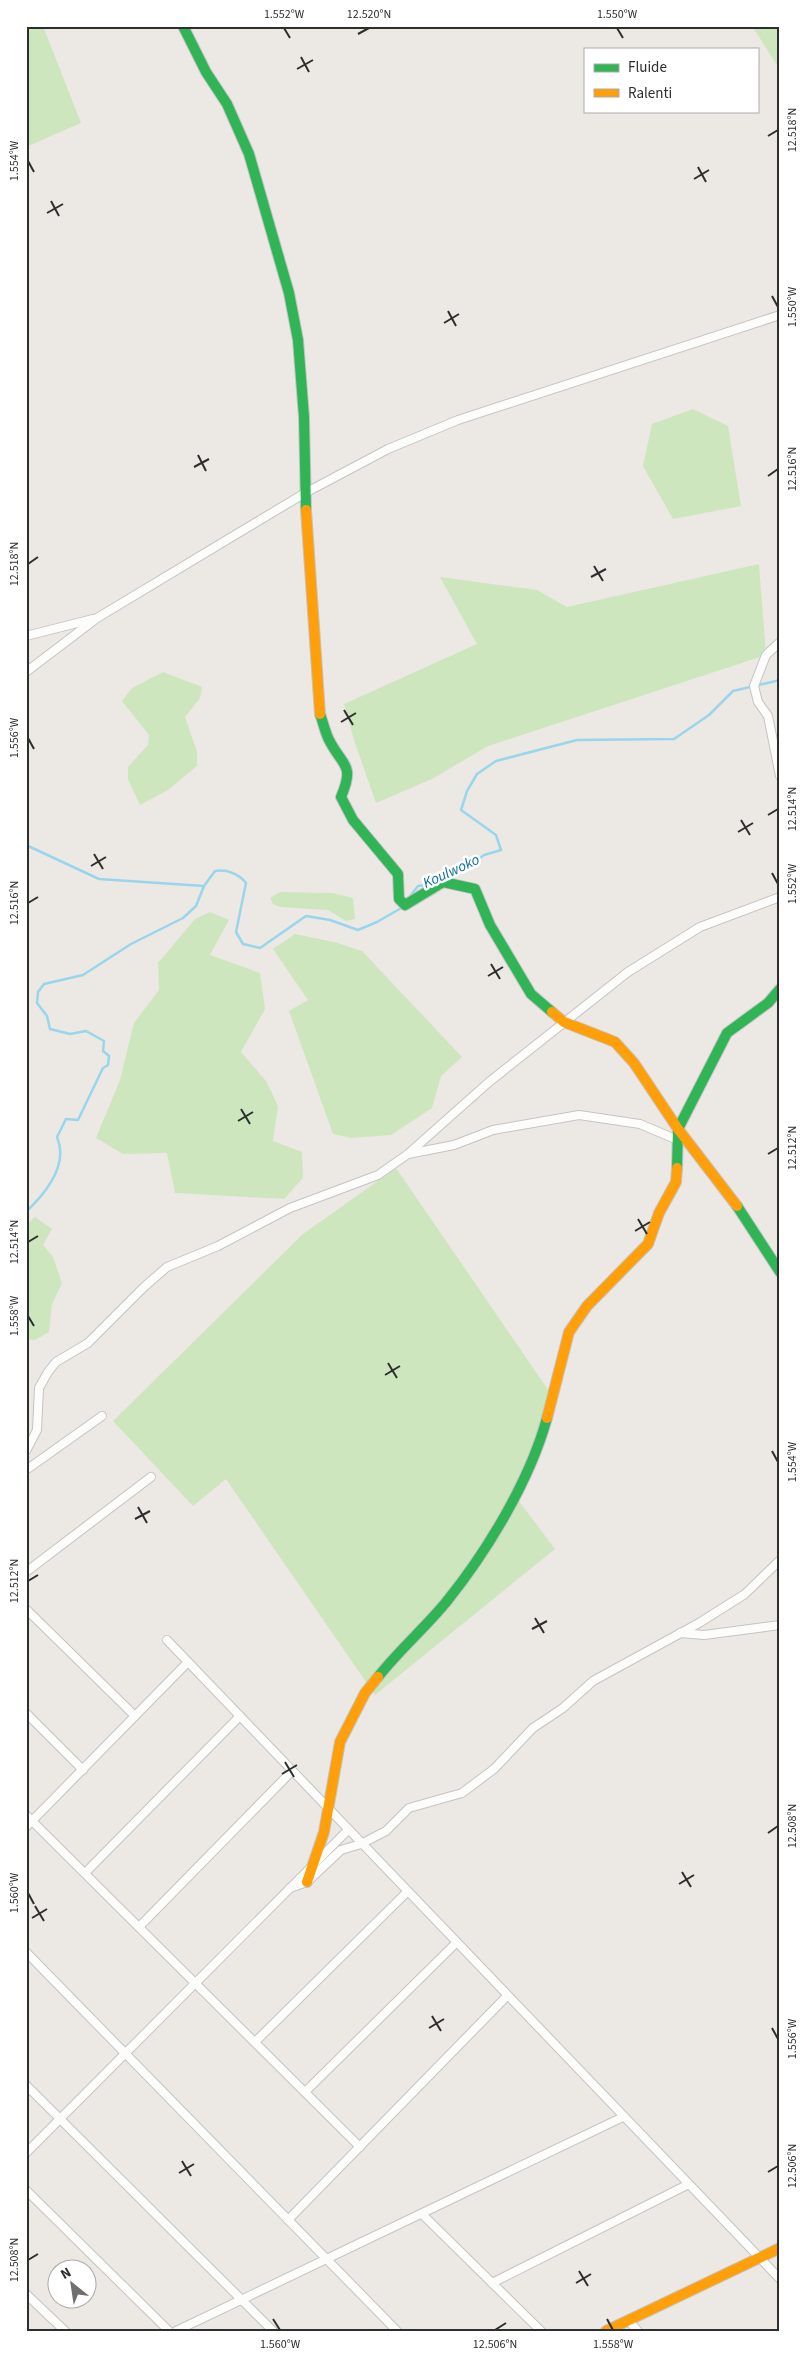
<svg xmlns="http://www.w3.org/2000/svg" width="806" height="2357" viewBox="0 0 806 2357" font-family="'Source Sans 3',sans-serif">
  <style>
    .green { fill: #cee6be }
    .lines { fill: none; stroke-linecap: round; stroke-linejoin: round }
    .stream { stroke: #99d6ec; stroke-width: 2.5 }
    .street-casing { stroke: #c5c4c5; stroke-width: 10 }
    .fast-casing { stroke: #c5c4c5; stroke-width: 12 }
    .slow-casing { stroke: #c5c4c5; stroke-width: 12 }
    .street { stroke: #fcfcfb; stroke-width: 8 }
    .fast { stroke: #30b455; stroke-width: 10 }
    .slow { stroke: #ff9f0a; stroke-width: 10 }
    .ticks { fill: none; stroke: #2e2e2e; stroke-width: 2 }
    .labels { text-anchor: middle; stroke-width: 5; stroke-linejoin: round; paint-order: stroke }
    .water-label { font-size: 15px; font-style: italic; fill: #0d6fa3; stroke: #fff }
    .neatline { fill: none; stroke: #2e2e2e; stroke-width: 2 }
    .ticks-label { font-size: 12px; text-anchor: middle; fill: #2e2e2e }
  </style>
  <rect width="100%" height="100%" fill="#ece8e4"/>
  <!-- green -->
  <g class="green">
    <path d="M26,26H43L81,123L26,147Z"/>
    <path d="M752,26H780V70Z"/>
    <path d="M693,409L728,426L741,506L673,519L643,466L652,424Z"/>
    <path d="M759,564L766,655L488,746L432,779L376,803L355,743L344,704L477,644L440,577L537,590L567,607Z"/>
    <path d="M163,672L202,687L200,698L185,717L197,752V766L168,790L140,805L128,779V767L148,745L149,735L122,701L132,688Z"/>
    <path d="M280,892L332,893L353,898L355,919L346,921L328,910L280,907L273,904L270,898Z"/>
    <path d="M210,912L229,920L210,955L260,973L265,1009L241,1052L266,1081L278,1106L273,1141L302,1152L303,1178L284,1199L175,1193L167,1153L123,1154L96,1138L120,1080L134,1023L159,990L158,963L195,919Z"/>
    <path d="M295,934L334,942L362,951L462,1057L441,1076L432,1108L391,1135L351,1138L333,1134L289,1011L308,1000L273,949Z"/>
    <path d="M396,1168L553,1397L515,1496L555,1549L375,1695L226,1479L193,1506L113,1421L303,1234Z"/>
    <path d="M35,1217L52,1229L43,1245L53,1257L62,1283L52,1304L49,1332L35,1340L26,1339V1225Z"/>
  </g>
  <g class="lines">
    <!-- stream -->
    <g class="stream">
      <path d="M26,845L99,879L204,886"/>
      <path d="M407,900L418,886L427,885L464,863L472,864L484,855L501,850L496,835L461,810L467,791L477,774L496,761L577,740L674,739L709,715L733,691L780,680"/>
      <path d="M26,1212C46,1193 69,1165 57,1137L66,1119L78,1120L103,1068L108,1065L109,1056L103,1051L104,1041L86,1031L70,1034L50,1029L47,1016L37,1003L38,992L44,984L83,975L131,944L183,918L196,906L204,886L215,871C227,869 239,874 246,883L236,932L243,944L260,948L306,916L330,920L358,930L377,922L403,907"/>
    </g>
    <!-- street casing -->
    <g class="street-casing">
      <g id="street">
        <path d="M26,636L93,619"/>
        <path d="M780,642L766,655L754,686L758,702L768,716L780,776"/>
        <path d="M26,672L97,618L305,493L388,449L458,420L780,315"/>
        <path d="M408,1154L454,1145L493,1130L579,1115L640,1124L680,1141"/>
        <path d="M26,1451L37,1430L39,1388L48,1372L56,1362L88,1343L144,1287L167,1267L218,1246L290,1208L378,1175L408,1154L489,1082L628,972L700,927L780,897"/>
        <path d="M26,1470L102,1416"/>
        <path d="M26,1572L151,1477"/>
        <path d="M26,1609L135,1716"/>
        <path d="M680,1633L704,1635L780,1625"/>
        <path d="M167,1640L780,2279"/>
        <path d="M26,1713L83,1770"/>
        <path d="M26,1815L360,2147"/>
        <path d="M26,1827L188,1662"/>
        <path d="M85,1873L240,1716"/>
        <path d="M290,1888L307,1882L341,1850L361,1844L386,1831L409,1808L462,1793L494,1769L533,1728L563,1708L593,1681L699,1623L745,1594L780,1560"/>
        <path d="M139,1927L292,1771"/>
        <path d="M26,1952L397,2331"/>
        <path d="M255,2042L407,1892"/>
        <path d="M26,2085L273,2331"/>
        <path d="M305,2092L456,1943"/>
        <path d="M26,2153L348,1830"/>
        <path d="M26,2190L169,2331"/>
        <path d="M422,2214L541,2331"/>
        <path d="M288,2220L507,1996"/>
        <path d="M492,2283L687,2185"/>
        <path d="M26,2294L65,2331"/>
        <path d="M628,2320L638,2331"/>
        <path d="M176,2331L623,2117"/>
      </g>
    </g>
    <!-- fast casing -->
    <g class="fast-casing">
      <g id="fast">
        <path d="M183,26L206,72L227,104L249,154L289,293L298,340L304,417L306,510"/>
        <path d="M320,714C323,722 325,732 329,740C343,767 355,764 341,797L353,820L398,874L399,899L405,905L443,882L475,889L490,925L531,994L552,1012"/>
        <path d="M677,1168L678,1129L727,1033L768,1003L780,989"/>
        <path d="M737,1206L780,1272"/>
        <path d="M378,1677C399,1650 426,1627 447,1601C488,1550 530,1480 547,1418"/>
      </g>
    </g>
    <!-- slow casing -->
    <g class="slow-casing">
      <g id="slow">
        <path d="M306,510L320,714"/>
        <path d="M552,1012L564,1022L615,1042L634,1063L678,1129L737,1206"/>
        <path d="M547,1418L569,1332L587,1306L648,1244L659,1213L676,1182L677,1168"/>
        <path d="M307,1882L324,1832L340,1742L365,1693L378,1677"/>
        <path d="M606,2331L780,2248"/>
      </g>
    </g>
    <!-- street -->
    <use href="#street" class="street"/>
    <!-- fast -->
    <use href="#fast" class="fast"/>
    <!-- slow -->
    <use href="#slow" class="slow"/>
  </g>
  <!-- ticks -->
  <path class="ticks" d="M284,28L290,38M617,28L623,38M358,34L369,28M301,57L309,72M297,69L313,60M768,136L778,130M28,161L34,172M698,167L706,182M694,179L709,170M51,201L59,216M47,213L63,204M772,296L778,307M448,311L456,326M444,323L459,314M198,455L206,471M194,467L209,459M768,476L778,469M28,564L38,557M594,566L603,581M591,577L606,569M344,710L353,725M341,722L356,713M28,738L34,749M768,815L778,809M741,820L750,835M738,832L753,823M94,854L103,869M91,866L106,857M772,873L778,884M28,903L38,897M491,964L500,979M488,976L503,967M241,1109L250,1124M238,1121L253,1112M768,1154L778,1148M638,1219L647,1234M635,1231L650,1222M28,1242L38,1236M28,1316L34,1326M388,1363L397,1378M385,1375L400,1366M772,1451L778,1462M138,1507L147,1523M135,1519L150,1511M28,1581L38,1575M535,1618L544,1633M532,1629L547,1621M285,1762L294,1777M282,1774L297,1765M768,1833L778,1826M682,1872L691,1887M679,1884L694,1875M28,1893L34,1904M35,1906L44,1921M32,1918L47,1909M432,2016L441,2031M429,2028L444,2019M772,2028L778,2039M182,2161L191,2176M768,2172L778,2166M179,2173L194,2164M28,2260L38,2254M579,2271L588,2286M576,2283L591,2274M273,2319L280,2330M607,2319L613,2330M495,2330L506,2323"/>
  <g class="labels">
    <!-- water labels -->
    <g class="water-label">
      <text transform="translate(451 871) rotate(-25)" y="5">Koulwoko</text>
    </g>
  </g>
  <!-- border -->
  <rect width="806" height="2357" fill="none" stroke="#ffffff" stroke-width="55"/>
  <!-- legend -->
  <rect x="584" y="48" width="175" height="65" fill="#ffffff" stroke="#ababab"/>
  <rect x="594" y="64" width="25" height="8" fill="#30b455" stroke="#ababab"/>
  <text x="628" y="72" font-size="15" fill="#2e2e2e">Fluide</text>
  <rect x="594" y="89" width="25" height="8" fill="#ff9f0a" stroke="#ababab"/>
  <text x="628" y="98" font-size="15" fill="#2e2e2e">Ralenti</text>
  <!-- north arrow -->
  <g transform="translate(72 2284) rotate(330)"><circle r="24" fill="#ffffff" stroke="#ababab"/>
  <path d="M0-4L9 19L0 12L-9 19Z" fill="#706f6e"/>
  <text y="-8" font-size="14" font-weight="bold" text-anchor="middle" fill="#2e2e2e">N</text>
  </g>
  <rect x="28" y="28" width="750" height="2302" class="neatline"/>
  <g class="ticks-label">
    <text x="284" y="18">1.552°W</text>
    <text x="369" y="18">12.520°N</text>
    <text x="617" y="18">1.550°W</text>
    <text transform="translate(792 130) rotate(-90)" y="4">12.518°N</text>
    <text transform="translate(14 161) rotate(-90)" y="4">1.554°W</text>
    <text transform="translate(792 307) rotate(-90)" y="4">1.550°W</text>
    <text transform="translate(792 469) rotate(-90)" y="4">12.516°N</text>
    <text transform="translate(14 564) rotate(-90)" y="4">12.518°N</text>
    <text transform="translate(14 738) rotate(-90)" y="4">1.556°W</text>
    <text transform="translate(792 809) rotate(-90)" y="4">12.514°N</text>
    <text transform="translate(792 884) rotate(-90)" y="4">1.552°W</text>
    <text transform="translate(14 903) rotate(-90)" y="4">12.516°N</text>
    <text transform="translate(792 1148) rotate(-90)" y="4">12.512°N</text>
    <text transform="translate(14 1242) rotate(-90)" y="4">12.514°N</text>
    <text transform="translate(14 1316) rotate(-90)" y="4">1.558°W</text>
    <text transform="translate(792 1462) rotate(-90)" y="4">1.554°W</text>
    <text transform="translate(14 1581) rotate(-90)" y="4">12.512°N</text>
    <text transform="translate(792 1826) rotate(-90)" y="4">12.508°N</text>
    <text transform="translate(14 1893) rotate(-90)" y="4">1.560°W</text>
    <text transform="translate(792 2039) rotate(-90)" y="4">1.556°W</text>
    <text transform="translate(792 2166) rotate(-90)" y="4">12.506°N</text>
    <text transform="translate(14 2260) rotate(-90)" y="4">12.508°N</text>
    <text x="280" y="2348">1.560°W</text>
    <text x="495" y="2348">12.506°N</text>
    <text x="613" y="2348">1.558°W</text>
  </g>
</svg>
